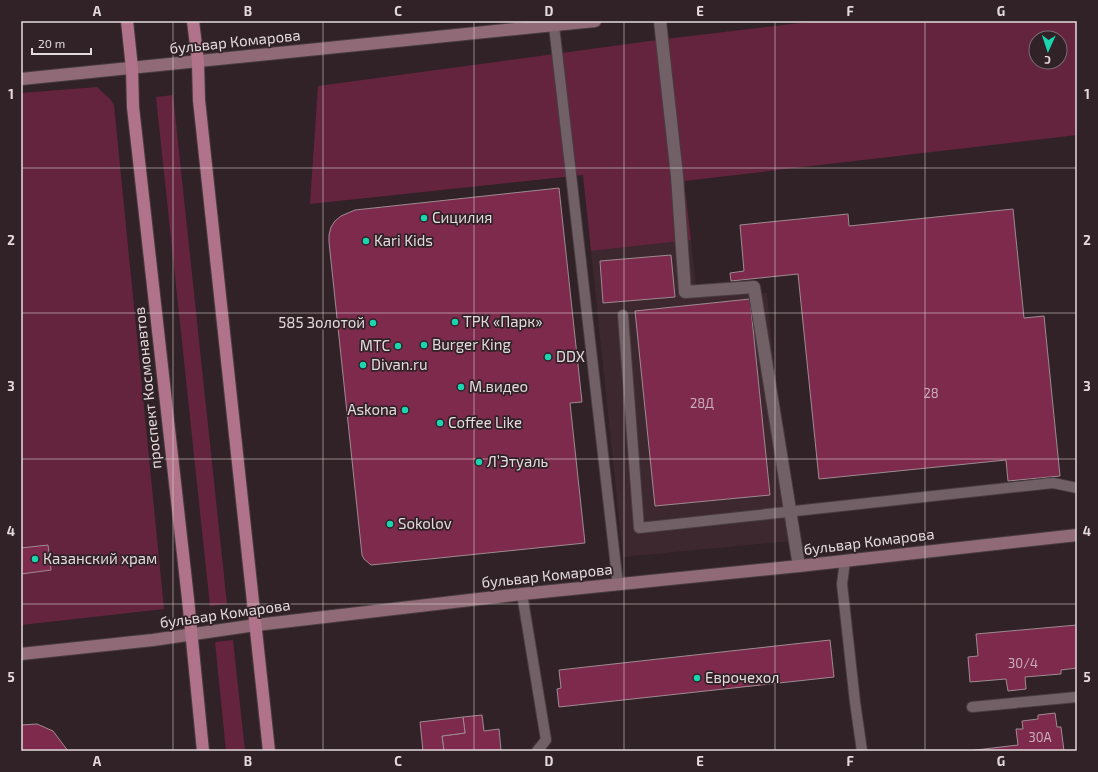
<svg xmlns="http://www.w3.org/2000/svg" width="1098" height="772" viewBox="0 0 1098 772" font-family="'Exo 2',sans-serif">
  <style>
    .built { fill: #3d282f }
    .green { fill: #64243e; fill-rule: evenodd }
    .building { fill: #7e2a4d; stroke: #9e8b91 }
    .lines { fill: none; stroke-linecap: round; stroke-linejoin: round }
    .lane-casing { stroke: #493d40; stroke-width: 12 }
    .street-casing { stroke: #493d40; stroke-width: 14 }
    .secondary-casing { stroke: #493d40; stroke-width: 14 }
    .primary-casing { stroke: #493d40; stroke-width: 14 }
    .lane { stroke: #716166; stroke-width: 10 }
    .street { stroke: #716166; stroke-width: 12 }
    .secondary { stroke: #916a77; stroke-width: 12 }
    .primary { stroke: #b17389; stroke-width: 12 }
    .grid { fill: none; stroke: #e4dadd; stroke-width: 1; stroke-opacity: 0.55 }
    .poi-dot { fill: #1bd5b1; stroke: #302226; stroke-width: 1.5 }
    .labels { text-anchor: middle; stroke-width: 3.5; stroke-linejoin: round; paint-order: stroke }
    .number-label { font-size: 13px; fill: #caaeb9 }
    .street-label { font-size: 15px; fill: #e4dadd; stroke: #302226 }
    .poi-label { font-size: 15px; fill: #e4dadd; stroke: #302226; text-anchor: start }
    .neatline { fill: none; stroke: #e4dadd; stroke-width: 1.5 }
    .grid-label { font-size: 13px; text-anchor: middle; font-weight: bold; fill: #e4dadd }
  </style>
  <rect width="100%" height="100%" fill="#302226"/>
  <!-- built -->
  <path class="built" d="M691,240L697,297L767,293L791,541L623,557L591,251Z"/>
  <!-- green -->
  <g class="green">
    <path d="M817,21H1077V135L684,181L691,240L591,251L583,175L310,204L318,86L657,40ZM1036,38H1060V62H1036Z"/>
    <path d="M97,87L110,99L114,105L164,609L21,625V93Z"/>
    <path d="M173,95L227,604L210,606L156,97Z"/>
    <path d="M233,640L245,751H226L215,642Z"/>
  </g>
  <!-- building -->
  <g class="building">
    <path d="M559,188L582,402L570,403L585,543L371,565L364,559L362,555L329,242V235L331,227L335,221L341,216L355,210Z"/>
    <path d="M1013,209L1024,318L1044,316L1060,476L1008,481L1006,460L819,479L798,274L731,281L730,273L744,271L740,225L848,214L849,226Z"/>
    <path d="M671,255L675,297L603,303L600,261Z"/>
    <path d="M750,299L770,495L655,506L635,311Z"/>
    <path d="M48,545L51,570L21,574V548Z"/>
    <path d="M1077,625V668L1061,670V674L1025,677L1026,689L1008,691L1006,679L970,682L968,657L978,656L976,634Z"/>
    <path d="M830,640L834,677L559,707L557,689L561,688L559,670Z"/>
    <path d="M1055,713L1057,727H1061L1064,751H967L1018,745L1016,729H1023L1022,721L1038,719V715Z"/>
    <path d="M482,715L484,731L499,729L501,750L444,751L442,736L465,733L463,717Z"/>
    <path d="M463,717L465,733L442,736L444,751H423L420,722Z"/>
    <path d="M37,724L53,731L68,751H21V725Z"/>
  </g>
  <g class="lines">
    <!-- lane casing -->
    <g class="lane-casing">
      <g id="lane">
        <path d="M554,26L618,585"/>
        <path d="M623,315L639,528L1053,483L1077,488"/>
        <path d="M845,561L842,584L855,702L862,751"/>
        <path d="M522,594L546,740L537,751"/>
        <path d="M972,707L1077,697"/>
      </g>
    </g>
    <!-- street casing -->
    <g class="street-casing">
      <path id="street" d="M660,21L677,176L685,292L754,287L799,566"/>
    </g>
    <!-- secondary casing -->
    <g class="secondary-casing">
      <g id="secondary">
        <path d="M21,79L595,21"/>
        <path d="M21,654L153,640L256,625L522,594L799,566L1077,535"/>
      </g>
    </g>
    <!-- primary casing -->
    <g class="primary-casing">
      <g id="primary">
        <path d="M127,21L132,68L133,107L188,599L203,751"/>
        <path d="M193,21L198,62L199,100L269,751"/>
      </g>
    </g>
    <!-- lane -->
    <use href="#lane" class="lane"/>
    <!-- street -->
    <use href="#street" class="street"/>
    <!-- secondary -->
    <use href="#secondary" class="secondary"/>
    <!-- primary -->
    <use href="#primary" class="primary"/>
  </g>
  <!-- grid -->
  <path class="grid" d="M173,21V751M323,21V751M474,21V751M624,21V751M775,21V751M925,21V751M21,168H1077M21,313H1077M21,459H1077M21,604H1077"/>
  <!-- markers -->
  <g class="poi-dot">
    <circle cx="424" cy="218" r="4"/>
    <circle cx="366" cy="241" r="4"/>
    <circle cx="455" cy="322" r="4"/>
    <circle cx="373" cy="323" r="4"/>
    <circle cx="424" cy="345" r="4"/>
    <circle cx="398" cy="346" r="4"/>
    <circle cx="548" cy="357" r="4"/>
    <circle cx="363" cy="365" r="4"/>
    <circle cx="461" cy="387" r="4"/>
    <circle cx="405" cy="410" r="4"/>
    <circle cx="440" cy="423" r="4"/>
    <circle cx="479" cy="462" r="4"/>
    <circle cx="390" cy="524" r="4"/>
    <circle cx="35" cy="559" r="4"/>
    <circle cx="697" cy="678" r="4"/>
  </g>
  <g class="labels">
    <!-- number labels -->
    <g class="number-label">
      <text x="931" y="398">28</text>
      <text x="702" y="408">28Д</text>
      <text x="1023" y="668">30/4</text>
      <text x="1040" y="742">30А</text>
    </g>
    <!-- street labels -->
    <g class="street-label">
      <text transform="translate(235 42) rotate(-6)" y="5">бульвар Комарова</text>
      <text transform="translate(148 388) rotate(-96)" y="5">проспект Космонавтов</text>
      <text transform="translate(869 542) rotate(-7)" y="5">бульвар Комарова</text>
      <text transform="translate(547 576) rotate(-6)" y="5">бульвар Комарова</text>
      <text transform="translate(225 614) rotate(-8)" y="5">бульвар Комарова</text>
    </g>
    <!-- poi labels -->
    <g class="poi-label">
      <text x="432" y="223">Сицилия</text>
      <text x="374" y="246">Kari Kids</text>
      <text x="463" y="327">ТРК «Парк»</text>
      <text x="365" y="328" text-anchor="end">585 Золотой</text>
      <text x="432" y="350">Burger King</text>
      <text x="390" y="351" text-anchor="end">МТС</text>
      <text x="556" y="362">DDX</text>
      <text x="371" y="370">Divan.ru</text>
      <text x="469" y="392">М.видео</text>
      <text x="397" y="415" text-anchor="end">Askona</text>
      <text x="448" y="428">Coffee Like</text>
      <text x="487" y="467">Л’Этуаль</text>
      <text x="398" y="529">Sokolov</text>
      <text x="43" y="564">Казанский храм</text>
      <text x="705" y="683">Еврочехол</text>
    </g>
  </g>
  <!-- border -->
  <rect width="1098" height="772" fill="none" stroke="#302226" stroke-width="44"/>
  <!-- north arrow -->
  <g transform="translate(1048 50) rotate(183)"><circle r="19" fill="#302226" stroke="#786c6f"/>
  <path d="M0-3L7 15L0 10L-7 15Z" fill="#1bd5b1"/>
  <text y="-6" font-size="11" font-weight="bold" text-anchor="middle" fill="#e4dadd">С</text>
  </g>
  <!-- scale -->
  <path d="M32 48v6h59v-6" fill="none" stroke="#e4dadd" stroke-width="2"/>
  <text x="38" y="48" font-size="12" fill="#e4dadd" stroke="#302226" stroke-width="3" paint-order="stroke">20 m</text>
  <rect x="22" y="22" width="1054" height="728" class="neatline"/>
  <g class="grid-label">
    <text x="97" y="16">A</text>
    <text x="248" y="16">B</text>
    <text x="398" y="16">C</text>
    <text x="549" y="16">D</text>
    <text x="700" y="16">E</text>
    <text x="850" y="16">F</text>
    <text x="1001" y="16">G</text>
    <text x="11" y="99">1</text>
    <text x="1087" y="99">1</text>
    <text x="11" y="245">2</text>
    <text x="1087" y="245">2</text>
    <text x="11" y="391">3</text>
    <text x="1087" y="391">3</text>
    <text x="11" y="536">4</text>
    <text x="1087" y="536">4</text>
    <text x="11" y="682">5</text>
    <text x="1087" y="682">5</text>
    <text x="97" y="766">A</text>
    <text x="248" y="766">B</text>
    <text x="398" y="766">C</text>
    <text x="549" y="766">D</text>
    <text x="700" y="766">E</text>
    <text x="850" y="766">F</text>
    <text x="1001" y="766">G</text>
  </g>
</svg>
